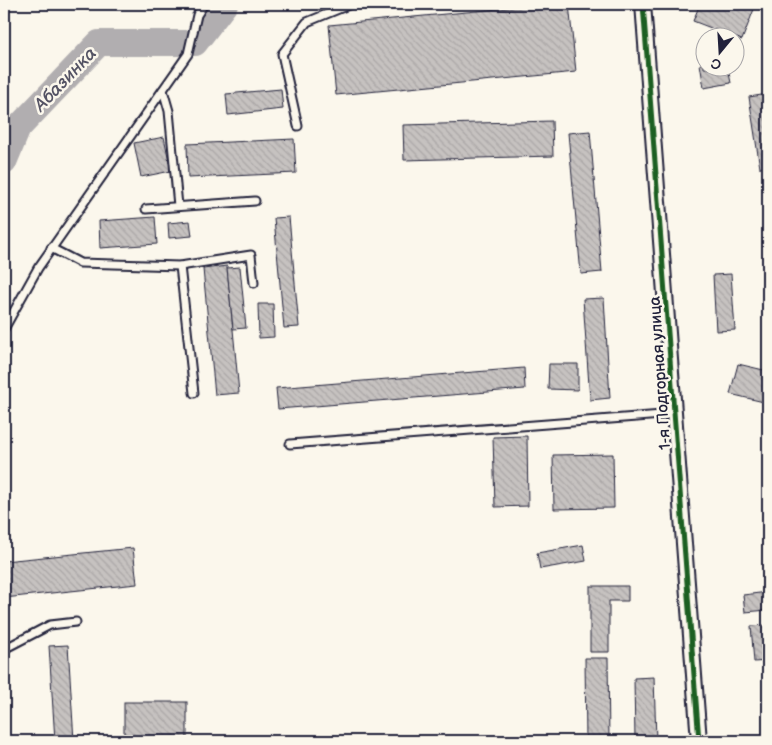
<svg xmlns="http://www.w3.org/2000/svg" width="772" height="745" viewBox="0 0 772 745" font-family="'Balsamiq Sans',sans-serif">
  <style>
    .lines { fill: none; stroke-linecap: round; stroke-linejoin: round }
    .river { stroke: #b1aeb0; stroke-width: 26 }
    .building { fill: url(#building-back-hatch); stroke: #22223b }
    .service-casing { stroke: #22223b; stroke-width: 11 }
    .minor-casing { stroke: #22223b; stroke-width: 18 }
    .service { stroke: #fbf7ec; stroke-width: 7 }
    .minor { stroke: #fbf7ec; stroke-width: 14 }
    .cycleway-casing { stroke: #fbf7ec; stroke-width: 8 }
    .cycleway { stroke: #1b5e20; stroke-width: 5 }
    .labels { text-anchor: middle; stroke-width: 5; stroke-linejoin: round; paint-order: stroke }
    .street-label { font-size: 16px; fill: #22223b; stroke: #fbf7ec }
    .water-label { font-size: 18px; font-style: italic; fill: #545364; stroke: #fbf7ec }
  </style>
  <defs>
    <pattern id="building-back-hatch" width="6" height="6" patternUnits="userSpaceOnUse" patternTransform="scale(1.25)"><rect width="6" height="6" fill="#c6c2c0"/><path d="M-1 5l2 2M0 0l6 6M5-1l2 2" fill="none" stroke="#aaa6a6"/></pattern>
  </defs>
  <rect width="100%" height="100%" fill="#fbf7ec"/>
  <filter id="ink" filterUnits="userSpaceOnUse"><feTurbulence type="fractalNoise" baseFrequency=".02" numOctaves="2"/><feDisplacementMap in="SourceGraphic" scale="10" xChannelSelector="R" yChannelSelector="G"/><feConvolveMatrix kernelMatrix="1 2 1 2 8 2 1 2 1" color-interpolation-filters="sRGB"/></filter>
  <g filter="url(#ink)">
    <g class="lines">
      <!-- river -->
      <path class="river" d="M4,162L18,128L99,43H195L225,4"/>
    </g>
    <!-- building -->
    <g class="building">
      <path d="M551,4H569L576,72L336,95L329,25Z"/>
      <path d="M700,4H756L742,40L693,21Z"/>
      <path d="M700,64H704V68H728L731,83L704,88Z"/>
      <path d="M281,89L283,109L228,115L226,94Z"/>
      <path d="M768,94V167L760,168L749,97Z"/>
      <path d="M552,121L553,156L404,160L403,125Z"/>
      <path d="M590,131L602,272L581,274L568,133Z"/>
      <path d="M164,137L171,171L141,177L134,143Z"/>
      <path d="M294,139L296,173L188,178L187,144Z"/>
      <path d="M155,217L157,244L100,248L99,221Z"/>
      <path d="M289,217L299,327L284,328L274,218Z"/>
      <path d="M190,221L192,236L169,238L168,223Z"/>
      <path d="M227,266L239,393L215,395L203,269Z"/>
      <path d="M240,267L246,328L233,329L227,268Z"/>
      <path d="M731,274L735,330L716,331L713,275Z"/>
      <path d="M604,298L610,398L590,400L583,299Z"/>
      <path d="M258,304H273L274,337L259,338Z"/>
      <path d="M549,364H578V390L548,389Z"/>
      <path d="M738,364L768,371V403L730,394Z"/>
      <path d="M524,368L525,389L278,409L276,388Z"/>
      <path d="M527,436L528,506L495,507L493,437Z"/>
      <path d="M613,454L614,508L554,509L553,455Z"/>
      <path d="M583,545L586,561L540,569L537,553Z"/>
      <path d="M133,548L137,584L4,598V561Z"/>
      <path d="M590,586H628V601H609V652H590Z"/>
      <path d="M768,592V610L745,612L743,595Z"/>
      <path d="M768,625V661L754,662L751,626Z"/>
      <path d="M68,645L74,741H55L49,646Z"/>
      <path d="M585,658H608L609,741H586Z"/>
      <path d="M654,677L656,741H635L634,678Z"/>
      <rect x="124" y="702" width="63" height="39"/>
    </g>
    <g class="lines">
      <!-- service casing -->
      <g class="service-casing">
        <g id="service">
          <path d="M163,90L169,111L178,206"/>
          <path d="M298,126L282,54L307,22L351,4"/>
          <path d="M146,209L255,201"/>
          <path d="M51,248L80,263L180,266L251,255L254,283"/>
          <path d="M180,266L194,393"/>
          <path d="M4,329L38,268L188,54L197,15L204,4"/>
          <path d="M290,444L675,414"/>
          <path d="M4,649L50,625L76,622"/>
        </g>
      </g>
      <!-- minor casing -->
      <g class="minor-casing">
        <path id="minor" d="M643,4L699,741"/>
      </g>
      <!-- service -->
      <use href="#service" class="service"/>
      <!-- minor -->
      <use href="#minor" class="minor"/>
      <!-- cycleway casing -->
      <g class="cycleway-casing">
        <path id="cycleway" d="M643,4L699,741"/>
      </g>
      <!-- cycleway -->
      <use href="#cycleway" class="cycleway"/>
    </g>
  </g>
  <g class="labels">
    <!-- street labels -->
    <g class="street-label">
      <text transform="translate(659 373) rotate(-94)" y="6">1-я Подгорная улица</text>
    </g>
    <!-- water labels -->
    <g class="water-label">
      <text transform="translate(65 79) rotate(-46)" y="6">Абазинка</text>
    </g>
  </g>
  <!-- margin -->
  <rect width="772" height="745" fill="none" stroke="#fbf7ec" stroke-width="20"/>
  <rect x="10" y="10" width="752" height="725" fill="none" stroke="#22223b" stroke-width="2" filter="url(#ink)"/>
  <!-- north arrow -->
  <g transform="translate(720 52) rotate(198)"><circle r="24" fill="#fbf7ec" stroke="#a4a2a5"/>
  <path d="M0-4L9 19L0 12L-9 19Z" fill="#22223b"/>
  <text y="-8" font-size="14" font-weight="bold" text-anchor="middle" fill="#22223b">С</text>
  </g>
</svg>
